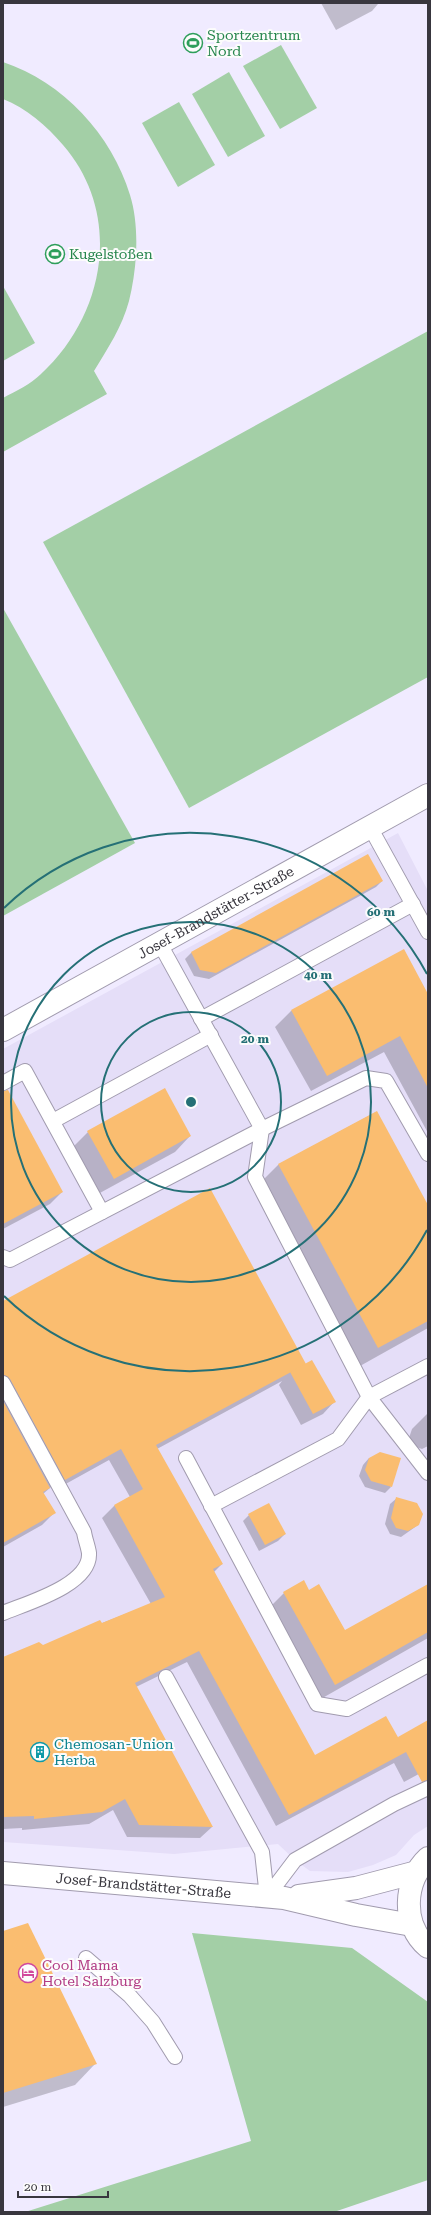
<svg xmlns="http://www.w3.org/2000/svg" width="431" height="2215" viewBox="0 0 431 2215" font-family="'Roboto Serif',serif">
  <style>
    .built { fill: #e5def8 }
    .green { fill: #a3cfa6 }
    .shadow { fill: #0003 }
    .building { fill: #fabd70 }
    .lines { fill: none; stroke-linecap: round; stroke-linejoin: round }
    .lane-casing { stroke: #a19bae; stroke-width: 16 }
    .street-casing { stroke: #a19bae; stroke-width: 24 }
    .secondary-casing { stroke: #a19bae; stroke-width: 24 }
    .lane { stroke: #fff; stroke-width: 14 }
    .street { stroke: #fff; stroke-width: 22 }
    .secondary { stroke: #fff; stroke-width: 22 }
    .ring { fill: none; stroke: #257076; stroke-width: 2 }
    .labels { text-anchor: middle; stroke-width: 4; stroke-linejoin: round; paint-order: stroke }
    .leisure-label { font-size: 14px; fill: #27864d; stroke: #fcfcfc; text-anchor: start }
    .street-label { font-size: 14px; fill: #38363e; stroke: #fcfcfc }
    .culture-label { font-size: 14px; fill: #0d838f; stroke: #fcfcfc; text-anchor: start }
    .hotel-label { font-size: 14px; fill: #b23c85; stroke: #fcfcfc; text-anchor: start }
    .centre { fill: #257076; stroke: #fcfcfc; stroke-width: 2 }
    .ring-label { font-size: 12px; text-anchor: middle; font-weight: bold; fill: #257076; stroke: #fcfcfc; stroke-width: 4; stroke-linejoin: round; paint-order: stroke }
  </style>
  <rect width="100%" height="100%" fill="#f0ebff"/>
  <!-- built -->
  <path class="built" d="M398,833L428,891V1826L414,1835L396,1855L373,1865L348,1872L310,1871L295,1860L278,1844L174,1854L3,1842V1049Z"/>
  <!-- green -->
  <g class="green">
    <path d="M281,45L317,108L280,129L243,66Z"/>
    <path d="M3,62C63,82 112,135 130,195C140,227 137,269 129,301C122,327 108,348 94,371L107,394L3,452V398C16,391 31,384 41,374C106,314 123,214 63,145C47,126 26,108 3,99Z"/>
    <path d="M229,72L265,136L228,157L192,94Z"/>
    <path d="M179,102L215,165L178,187L142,123Z"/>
    <path d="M3,286L35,343L3,361Z"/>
    <path d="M428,331V677L189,808L43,542Z"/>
    <path d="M3,608L135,843L3,916Z"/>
    <path d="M192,1933L352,1948L428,2002V2180L334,2212H25L251,2141Z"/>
  </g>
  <!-- shadow -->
  <g class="shadow">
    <path d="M321,3H377L378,4L372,11L336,30Z"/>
    <path d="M368,856L382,881L376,887L209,979L194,976L185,959L191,953Z"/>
    <path d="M428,996V1133L384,1052L311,1091L275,1027L291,1011Z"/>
    <path d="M3,1103L62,1192L50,1204L3,1229Z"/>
    <path d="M376,1112L428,1207V1328L360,1366L260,1183L278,1165Z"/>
    <path d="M88,1132L190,1136L175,1152L98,1194L72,1148Z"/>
    <path d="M3,1302L305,1364L334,1402L323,1414L301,1425L279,1385L282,1381L157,1449L222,1564L214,1572L314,1756L398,1738L428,1721V1769L404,1782L394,1763L276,1826L187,1662L136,1687L212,1827L200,1838L127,1837L113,1810L89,1824L22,1830V1828L3,1829V1658L43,1646L151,1604L102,1518L114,1506L130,1497L109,1460L53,1491L51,1487L43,1494L54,1513L42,1525L3,1547Z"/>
    <path d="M428,1413V1446L422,1449L413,1446L409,1438L412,1429Z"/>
    <path d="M369,1458L391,1487L385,1493L365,1487L359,1476L363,1465Z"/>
    <path d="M397,1498L418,1525L401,1537L390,1534L385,1524L390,1504Z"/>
    <path d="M249,1515L285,1534L278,1541L259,1551L243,1521Z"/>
    <path d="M428,1590V1638L319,1700L268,1609L284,1593L309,1591L345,1632Z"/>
    <path d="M3,1932L95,2064L75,2085L3,2107Z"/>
  </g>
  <!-- building -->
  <g class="building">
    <path d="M368,854L383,881L216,973L200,970L191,952Z"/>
    <path d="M404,949L428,994V1088L400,1036L327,1076L291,1010Z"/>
    <path d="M165,1088L191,1136L114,1179L87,1131Z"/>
    <path d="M8,1090L63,1192L3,1224V1091Z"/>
    <path d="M377,1111L428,1205V1321L378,1348L278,1164Z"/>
    <path d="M210,1188L306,1364L156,1445L223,1564L213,1569L315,1755L386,1716L399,1739L398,1737L428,1720V1780L422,1782L406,1752L289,1815L199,1651L135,1683L213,1827L139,1825L125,1799L102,1812L34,1819V1816L3,1817V1657L39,1642L43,1645L100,1620L102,1623L165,1597L114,1505L143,1489L121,1449L65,1480L10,1379L3,1375V1301Z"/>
    <path d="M312,1360L336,1402L313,1414L290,1372Z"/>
    <path d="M3,1401L50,1488L43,1492L56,1513L3,1543Z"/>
    <path d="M380,1452L401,1458L392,1487L371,1481L365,1470L369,1458Z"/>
    <path d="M396,1497L417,1503L423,1514L419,1525L408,1531L396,1528L391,1518Z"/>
    <path d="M269,1503L286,1534L265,1545L248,1514Z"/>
    <path d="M304,1580L309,1590L319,1584L345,1630L428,1584V1632L335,1685L283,1592Z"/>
    <path d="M28,1923L97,2064L3,2093V1931Z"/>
  </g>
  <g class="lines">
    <!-- lane casing -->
    <g class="lane-casing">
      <g id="lane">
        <path d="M370,827L428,932"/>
        <path d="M160,944L262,1129L255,1177L369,1397L428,1473"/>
        <path d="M201,1019L413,904"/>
        <path d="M3,1083L25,1071L102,1212"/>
        <path d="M53,1121L211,1035"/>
        <path d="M3,1257L10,1260L262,1129L366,1078L386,1081L428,1154"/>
        <path d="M3,1383L84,1532C85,1539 88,1546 89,1553C91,1585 27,1603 3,1613"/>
        <path d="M186,1458L317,1704L347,1709L428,1665"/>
        <path d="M211,1506L338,1439L369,1397L428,1366"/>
        <path d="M166,1677L262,1852L267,1897"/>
        <path d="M267,1897L295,1860L394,1804L428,1788"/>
        <path d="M86,1958L130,1996L153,2022L175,2057"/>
      </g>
    </g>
    <!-- street casing -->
    <g class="street-casing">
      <g id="street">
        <path id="s1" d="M3,1030L428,795"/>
      </g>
    </g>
    <!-- secondary casing -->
    <g class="secondary-casing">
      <g id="secondary">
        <path d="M428,1858C404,1880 401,1925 428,1947"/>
        <path id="s2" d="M3,1873L284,1898L356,1915L412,1925"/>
        <path d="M299,1896L356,1888L417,1872"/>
      </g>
    </g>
    <!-- lane -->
    <use href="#lane" class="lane"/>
    <!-- street -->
    <use href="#street" class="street"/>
    <!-- secondary -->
    <use href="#secondary" class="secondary"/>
  </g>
  <!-- distance rings -->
  <g class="ring">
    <circle cx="191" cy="1102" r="90"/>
    <circle cx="191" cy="1102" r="180"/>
    <path d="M427 1230A269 269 0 0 1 4 1296M4 908A269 269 0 0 1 427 974"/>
  </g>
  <!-- icons -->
  <defs>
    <g id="stadium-ring" transform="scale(1)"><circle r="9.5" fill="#fcfcfc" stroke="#2e9e5b" stroke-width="1.5"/><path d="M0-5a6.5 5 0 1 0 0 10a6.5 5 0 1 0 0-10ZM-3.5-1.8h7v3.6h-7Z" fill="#2e9e5b"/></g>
    <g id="building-ring" transform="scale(1)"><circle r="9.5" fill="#fcfcfc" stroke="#0f9aa8" stroke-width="1.5"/><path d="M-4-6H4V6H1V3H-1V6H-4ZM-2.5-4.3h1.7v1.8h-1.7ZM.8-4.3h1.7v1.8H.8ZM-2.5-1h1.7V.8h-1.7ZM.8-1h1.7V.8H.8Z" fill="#0f9aa8"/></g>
    <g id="hotel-ring" transform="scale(1)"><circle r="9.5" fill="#fcfcfc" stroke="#d1479c" stroke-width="1.5"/><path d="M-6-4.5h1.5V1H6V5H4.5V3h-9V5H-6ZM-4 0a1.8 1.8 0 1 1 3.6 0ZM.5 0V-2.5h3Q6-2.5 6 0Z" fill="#d1479c"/></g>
  </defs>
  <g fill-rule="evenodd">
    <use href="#stadium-ring" x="193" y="43"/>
    <use href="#stadium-ring" x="55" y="254"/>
    <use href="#building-ring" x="40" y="1752"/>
    <use href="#hotel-ring" x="28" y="1973"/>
  </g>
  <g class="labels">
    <!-- leisure labels -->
    <g class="leisure-label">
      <text x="207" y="40">Sportzentrum<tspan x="207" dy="16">Nord</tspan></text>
      <text x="69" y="259">Kugelstoßen</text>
    </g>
    <!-- street labels -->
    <g class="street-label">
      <text dy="5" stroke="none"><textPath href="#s1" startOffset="243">Josef-Brandstätter-Straße</textPath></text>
      <text dy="5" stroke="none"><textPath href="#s2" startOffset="141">Josef-Brandstätter-Straße</textPath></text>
    </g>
    <!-- culture labels -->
    <g class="culture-label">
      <text x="54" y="1749">Chemosan-Union<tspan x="54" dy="16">Herba</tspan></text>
    </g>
    <!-- hotel labels -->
    <g class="hotel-label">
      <text x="42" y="1970">Cool Mama<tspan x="42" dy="16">Hotel Salzburg</tspan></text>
    </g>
  </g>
  <circle cx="191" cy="1102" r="6" class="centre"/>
  <g class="ring-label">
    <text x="381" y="916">60 m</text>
    <text x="318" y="979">40 m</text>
    <text x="255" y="1043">20 m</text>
  </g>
  <!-- border -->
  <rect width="431" height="2215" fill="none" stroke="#38363e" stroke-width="8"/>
  <!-- scale -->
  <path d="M18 2191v6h90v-6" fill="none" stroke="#38363e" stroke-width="2"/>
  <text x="24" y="2191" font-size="12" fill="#38363e" stroke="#fcfcfc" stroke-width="3" paint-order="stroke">20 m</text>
</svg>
